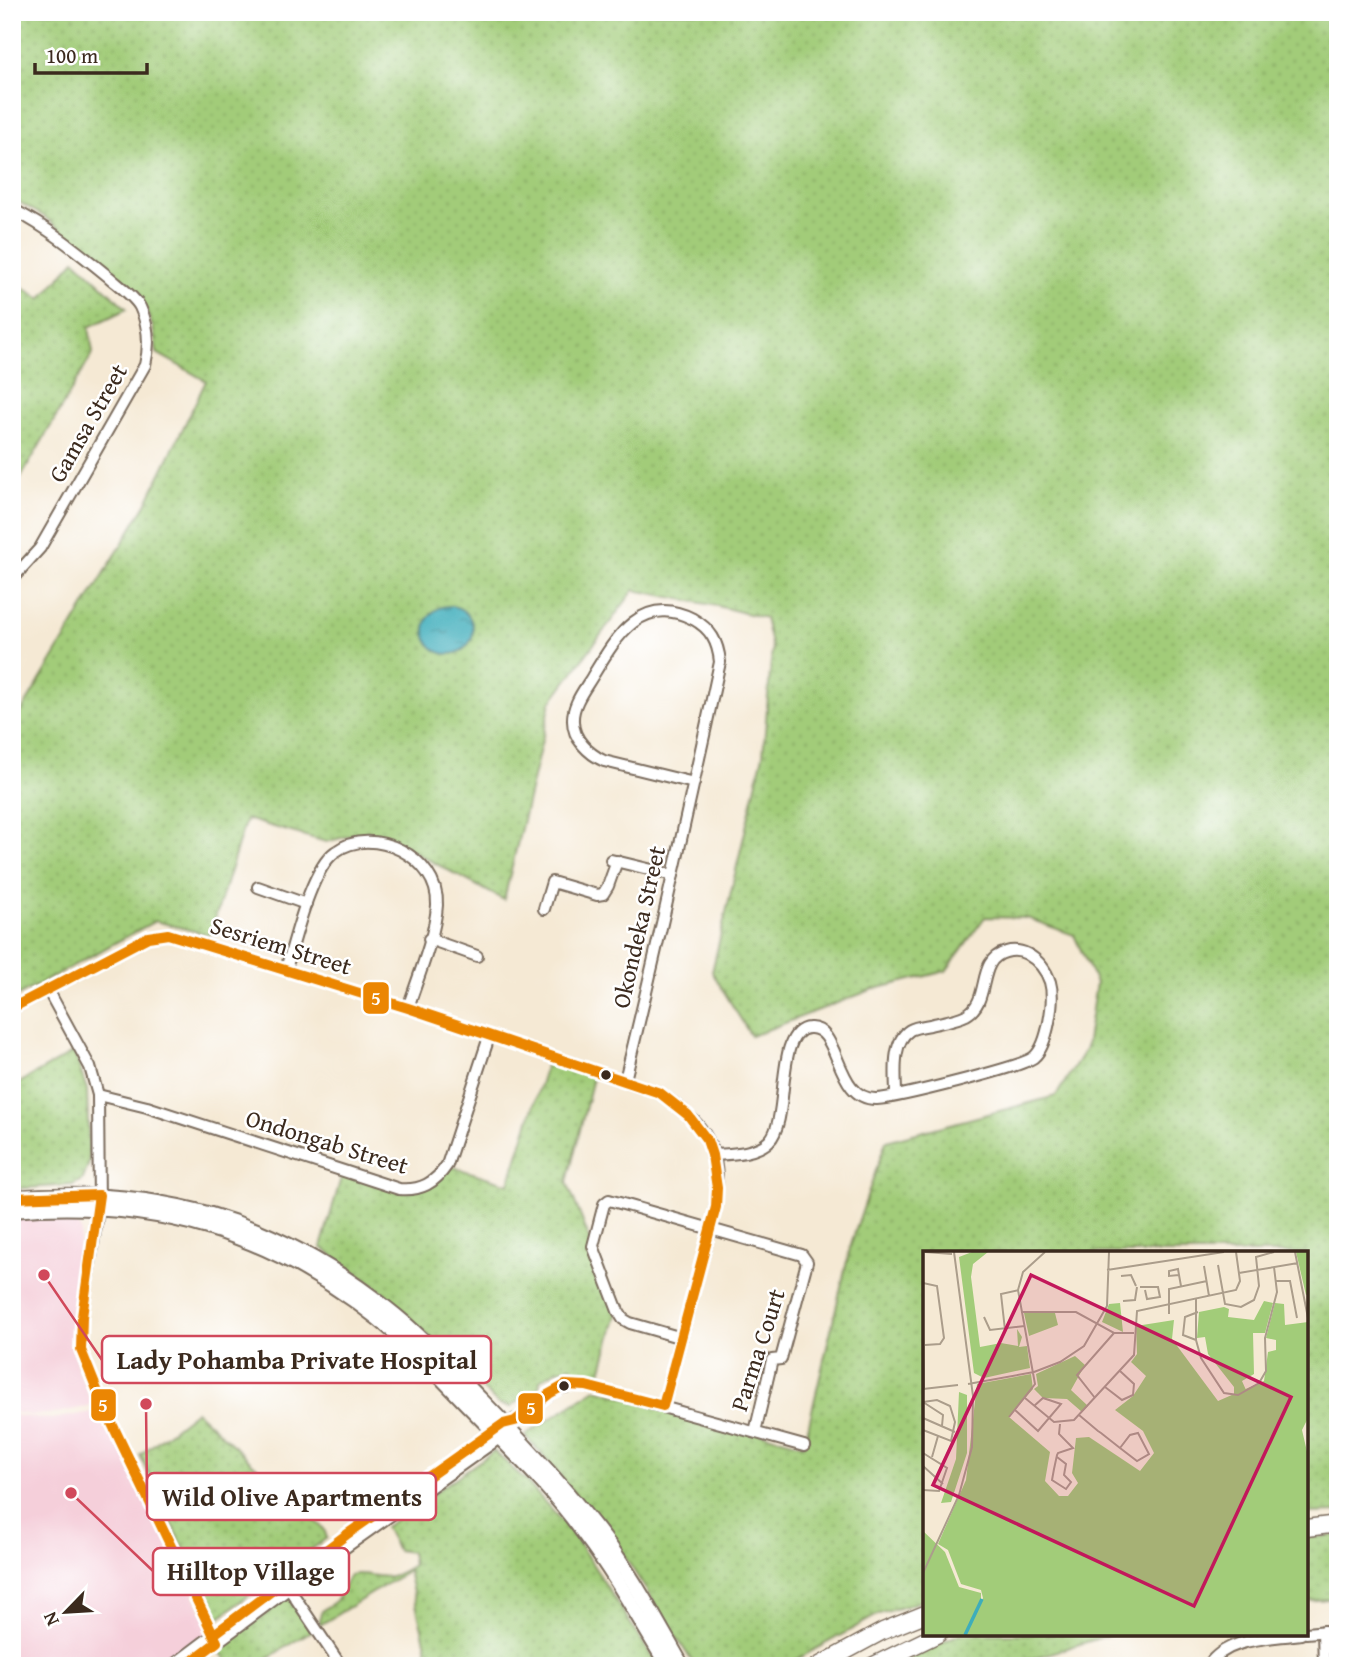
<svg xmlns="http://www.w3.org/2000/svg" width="1350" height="1678" viewBox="0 0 1350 1678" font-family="'Gentium Book Plus',serif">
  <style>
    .built { fill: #f5cfda }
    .grass { fill: url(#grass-dots); stroke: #6e7b4c; stroke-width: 2 }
    .water { fill: url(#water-ripples); stroke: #3c6c6c; stroke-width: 2 }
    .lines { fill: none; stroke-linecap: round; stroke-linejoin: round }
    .minor-casing { stroke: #7c6d5e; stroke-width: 14 }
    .major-casing { stroke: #7c6d5e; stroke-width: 18 }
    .highway-casing { stroke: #7c6d5e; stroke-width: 19 }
    .minor { stroke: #fff; stroke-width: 10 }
    .major { stroke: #fff; stroke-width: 14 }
    .highway { stroke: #fff; stroke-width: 16 }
    .bus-1-casing { stroke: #fff; stroke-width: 16 }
    .bus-1 { stroke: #eb8603; stroke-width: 10 }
    .bus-dot { fill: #3b2a1e; stroke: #fff; stroke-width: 2.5 }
    .labels { text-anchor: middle; stroke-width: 5; stroke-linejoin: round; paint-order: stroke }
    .street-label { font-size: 24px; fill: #3b2a1e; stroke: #fff }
    .inset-river { fill: none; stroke: #3eadbb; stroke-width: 3.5 }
    .inset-road { fill: none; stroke: #ab9d8b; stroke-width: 2 }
    .view { fill: #c2185b; fill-opacity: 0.15; stroke: #c2185b; stroke-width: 3.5 }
    .inset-edge { fill: none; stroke: #3b2a1e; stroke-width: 3.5 }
    .leader { fill: none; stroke: #d1495b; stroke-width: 2.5 }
    .callout-dot { fill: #d1495b; stroke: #fff; stroke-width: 2.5 }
    .callout { fill: #fff; stroke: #d1495b; stroke-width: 2.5 }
    .callout-label { font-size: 26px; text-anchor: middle; font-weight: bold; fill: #3b2a1e }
    .line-badge { stroke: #fff; stroke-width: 2.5 }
    .badge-label { font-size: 19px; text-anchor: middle; font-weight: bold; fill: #fff }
  </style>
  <defs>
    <pattern id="grass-dots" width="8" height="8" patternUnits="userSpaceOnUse" patternTransform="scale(1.75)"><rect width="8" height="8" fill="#a2cc79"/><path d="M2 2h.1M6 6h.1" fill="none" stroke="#8caf68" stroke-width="1.8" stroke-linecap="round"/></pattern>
    <pattern id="water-ripples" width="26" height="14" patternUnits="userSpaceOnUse" patternTransform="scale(1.75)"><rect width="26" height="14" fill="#3eadbb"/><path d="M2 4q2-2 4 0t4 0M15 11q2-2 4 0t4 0" fill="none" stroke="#358d97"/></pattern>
  </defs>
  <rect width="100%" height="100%" fill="#fff"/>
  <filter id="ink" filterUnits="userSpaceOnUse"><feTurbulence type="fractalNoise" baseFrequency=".0143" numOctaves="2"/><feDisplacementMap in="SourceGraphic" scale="14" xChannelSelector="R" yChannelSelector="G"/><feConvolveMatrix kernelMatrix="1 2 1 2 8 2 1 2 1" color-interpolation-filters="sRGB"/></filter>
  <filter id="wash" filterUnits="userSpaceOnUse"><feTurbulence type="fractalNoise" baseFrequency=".00686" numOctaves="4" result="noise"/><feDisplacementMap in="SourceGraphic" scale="28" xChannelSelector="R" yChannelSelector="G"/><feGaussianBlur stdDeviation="1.57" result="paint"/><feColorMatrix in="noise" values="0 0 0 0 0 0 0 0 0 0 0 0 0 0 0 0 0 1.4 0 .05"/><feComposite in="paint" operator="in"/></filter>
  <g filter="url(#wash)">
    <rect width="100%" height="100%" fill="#f5e9d4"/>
    <!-- built -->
    <g class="built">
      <path d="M12,1215L72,1216L81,1230L71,1319V1341L78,1370L93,1404L86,1407L52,1414L31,1415L12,1412Z"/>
      <path d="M104,1407L213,1635L172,1666H12V1415L52,1419L92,1412Z"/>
    </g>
    <!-- grass -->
    <g class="grass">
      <path d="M12,12H1338V1512L1306,1513V1253H925V1600L879,1614L785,1666H695L614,1540L525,1435L596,1389L804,1445L851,1244L886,1141L1056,1096L1086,1048L1096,983L1074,935L1027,918L985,917L946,971L871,990L751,1036L712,972L763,755L772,649L765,618L717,606L634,590L551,702L504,900L386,837L360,833L326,842L246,819L210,935L155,921L12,999V727L146,504L206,381L157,353L153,327L141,298L45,217L12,198Z"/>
      <path d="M75,260L127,309L89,327L93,353L12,493V280L41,299Z"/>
      <path d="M74,1052L87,1090L89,1163L83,1179L73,1185L12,1189V1087Z"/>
      <path d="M549,1056L595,1070L567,1182L618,1311L598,1383L575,1373L571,1366L555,1371L540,1380L539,1388L510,1407L498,1404L386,1294L321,1247L343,1171L413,1190L447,1165L509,1184Z"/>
      <path d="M196,1411L324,1529L327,1538L217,1619L140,1455Z"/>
      <path d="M494,1451L526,1481L573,1534L658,1666H431L408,1571L320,1625C318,1604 330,1610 339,1597C343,1590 345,1582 350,1575C364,1571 377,1579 391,1576C399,1574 407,1569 413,1565L411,1552L397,1550L385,1527Z"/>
      <path d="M1338,1535V1598L1306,1601V1538Z"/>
      <path d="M288,1597L311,1631L255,1666H230L219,1650Z"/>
      <path d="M959,1634H1112L1009,1666H896Z"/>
    </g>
    <!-- water -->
    <circle class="water" cx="449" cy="630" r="24"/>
  </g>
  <g filter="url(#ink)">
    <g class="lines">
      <!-- minor casing -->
      <g class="minor-casing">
        <g id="minor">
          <path d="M12,209C49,228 77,251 109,277C119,286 134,296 140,307C149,326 150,345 145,365L40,548L12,579"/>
          <path d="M611,860L673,875"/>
          <path d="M258,887L306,904"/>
          <path d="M544,909L552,882L597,895L603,894L608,886L617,861"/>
          <path d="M429,939L477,956"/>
          <path d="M286,969C295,940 311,869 335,852C372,824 439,857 437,905C435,937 418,977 408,1008"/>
          <path d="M48,990L90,1067L98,1095L99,1207L82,1317L81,1350L104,1407L217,1642"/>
          <path d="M12,1008L148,937L168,934L408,1008L660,1093C680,1106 702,1123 711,1146C728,1191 706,1243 695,1287C685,1327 674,1366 663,1406"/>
          <path d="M625,1080C659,941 690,801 720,662C718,642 711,629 693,619C641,592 615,639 592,677C584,690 572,705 573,721C573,739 589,754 604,761L694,783"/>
          <path d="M98,1095L147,1107L399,1189C421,1191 435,1183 447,1165L489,1037"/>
          <path d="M714,1155C730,1154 756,1154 769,1141C791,1120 774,1030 809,1028C841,1025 834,1101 877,1099C896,1098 1023,1067 1034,1057C1048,1045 1055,999 1050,982C1046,970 1038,960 1027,954C1021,951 1013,950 1006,952C975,960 992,1001 966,1015C956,1020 942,1022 930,1025C924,1026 915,1027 910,1030C891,1042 896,1076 896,1094"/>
          <path d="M682,1338L630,1323L623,1319L618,1311L593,1246L604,1204L609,1200L802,1255L807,1262L782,1355L781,1359L772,1360L755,1432"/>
          <path d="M286,1584L341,1666"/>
          <path d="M1323,1631L1324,1666"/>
          <path d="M1306,1633L1338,1630"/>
          <path d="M172,1666L346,1535L503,1424C537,1415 547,1380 586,1386L804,1446"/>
          <path d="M185,1666L322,1564L505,1434"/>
          <path d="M1208,1666C1227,1637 1269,1639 1301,1634"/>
        </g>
      </g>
      <!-- major casing -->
      <g class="major-casing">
        <g id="major">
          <path d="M12,1198C156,1186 273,1218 387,1309C422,1336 451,1370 482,1401C521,1441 560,1483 595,1527C629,1569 655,1619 682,1666"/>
          <path d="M12,1210C152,1198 267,1230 378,1318C411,1345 440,1376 469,1406C509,1447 553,1489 586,1536C617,1577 641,1622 668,1666"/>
        </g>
      </g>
      <!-- highway casing -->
      <g class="highway-casing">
        <g id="highway">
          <path d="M1306,1528L1338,1524"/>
          <path d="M818,1666L883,1631L925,1614"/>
          <path d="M872,1666L938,1634"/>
        </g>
      </g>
      <!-- minor -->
      <use href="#minor" class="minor"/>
      <!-- major -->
      <use href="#major" class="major"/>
      <!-- highway -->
      <use href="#highway" class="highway"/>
      <!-- bus-1 casing -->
      <g class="bus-1-casing">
        <g id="bus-1">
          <path d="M12,1008L148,937L168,934L408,1008L660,1093L688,1115L707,1140L712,1155L717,1188L716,1207L663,1406L586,1386L565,1385L549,1394L515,1421L503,1424L346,1535L213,1635"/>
          <path d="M12,1198L99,1195L82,1317L81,1350L104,1407L217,1642L185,1666"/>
        </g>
      </g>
      <!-- bus-1 -->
      <use href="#bus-1" class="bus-1"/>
    </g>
  </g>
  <!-- markers -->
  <g class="bus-dot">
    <circle cx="606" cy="1075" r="6"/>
    <circle cx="564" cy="1386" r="6"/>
  </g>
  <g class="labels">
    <!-- street labels -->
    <g class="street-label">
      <text transform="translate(88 423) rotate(-60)" y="8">Gamsa Street</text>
      <text transform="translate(639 927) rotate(-77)" y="8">Okondeka Street</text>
      <text transform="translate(281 946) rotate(17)" y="8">Sesriem Street</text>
      <text transform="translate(327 1142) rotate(17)" y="8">Ondongab Street</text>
      <text transform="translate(758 1350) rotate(-72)" y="8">Parma Court</text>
    </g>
  </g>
  <!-- overview -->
  <g transform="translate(923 1251)">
    <rect width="385" height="385" fill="#f5e9d4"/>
    <path d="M49,1H65L50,13L48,26L57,96L78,92L95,95L94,78L99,86L96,96L104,95L107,117L61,127L51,122L36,6ZM373,1H385V43L383,44ZM341,50L350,52L342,82H330L331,123L319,130L323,139L311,143V136L285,103L282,86L274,87L276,61L301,56L306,58L305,66L331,69ZM197,52L200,81L179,71L186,53ZM352,52L361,53L362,74L385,71V167L379,179L385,205V384H0V280L22,301L36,336L58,342V351L60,347L58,339L38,333L25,299L15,293L43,229L54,133L108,123L110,138L86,166L127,201L122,230L136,245H145L155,232L149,222L153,187L166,186L217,220L231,202L220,180L192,159L210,145L223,125L208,111L214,103L213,75L251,69L249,88L295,150L341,130L345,101L353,99V89L343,87ZM101,62H132L135,74L106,85ZM152,105L162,114L148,139L165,155L159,161L144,148L120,147L111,138L115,135L113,123ZM36,141L44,144V202L28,251L18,252L33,208Z" fill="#a2cc79"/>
    <path class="inset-river" d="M42,384L59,348"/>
    <path class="inset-road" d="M2,1L29,3M372,1L385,67M295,14L302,53L318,56L331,49L336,35L333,6L351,1M281,15L286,45M184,19L301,1M316,22L375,12M256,24L246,25V20L255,18L256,24L258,35M198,25L208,24L213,35M353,30H367L374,67M0,32L14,35L21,87L17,93L2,94M217,36H235L237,46L224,48L222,39M273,47V89L278,107L301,142L315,144L336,132L343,120L342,87L354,41L351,16M200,50L212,49L214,36M98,61H153L191,82H211M246,63V38L284,30M61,66L67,79L102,75M82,79L78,43L96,39M0,83L1,138M273,89L260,84L262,66L275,61M45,133L111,121L137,111L161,95L184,55L186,1M182,136L199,149L210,144L211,133L197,120M0,138L35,134M102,147L131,171L151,169L211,104L214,60L313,39L317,30L313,1M172,147L154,124L191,82M0,151L14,149L27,155L32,171L28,190L0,179M0,151L20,164L19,175M92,159L115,180L138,153L120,147L111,155M156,164L175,180L178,182L197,197L214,210L226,203L215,182L207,184L197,197M86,166L112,133L95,39L100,21L122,1M0,167L32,181M9,206L15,185M134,206L143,213L141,224L148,231L143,238L129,229L131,218L134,204L135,202L150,197L136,183L137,173M0,215L20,233M0,239L16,240L24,217L0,202M0,322L36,244L49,196L50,145L31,1"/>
    <path class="view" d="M108,24L368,146L271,355L10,234Z"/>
    <rect width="385" height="385" class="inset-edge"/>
  </g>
  <!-- callouts -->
  <path class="leader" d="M44 1275L102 1360M146 1404L147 1497M71 1493L153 1571"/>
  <g class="callout-dot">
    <circle cx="44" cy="1275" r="7"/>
    <circle cx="146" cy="1404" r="7"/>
    <circle cx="71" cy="1493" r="7"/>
  </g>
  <g class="callout">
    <rect x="102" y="1336" width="389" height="47" rx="7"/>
    <rect x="147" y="1473" width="289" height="47" rx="7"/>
    <rect x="153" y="1548" width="196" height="47" rx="7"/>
  </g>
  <g class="callout-label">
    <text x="297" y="1369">Lady Pohamba Private Hospital</text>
    <text x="292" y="1506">Wild Olive Apartments</text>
    <text x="251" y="1580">Hilltop Village</text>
  </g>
  <g class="line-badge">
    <rect x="362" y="981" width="28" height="34" rx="7" fill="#eb8603"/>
    <rect x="90" y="1388" width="27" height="34" rx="7" fill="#eb8603"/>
    <rect x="517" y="1392" width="27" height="33" rx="7" fill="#eb8603"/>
  </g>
  <g class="badge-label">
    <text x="376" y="1005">5</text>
    <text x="103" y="1412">5</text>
    <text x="531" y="1415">5</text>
  </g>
  <!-- margin -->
  <rect width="1350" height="1678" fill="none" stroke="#fff" stroke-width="42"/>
  <!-- north arrow -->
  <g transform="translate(66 1612) rotate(245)" stroke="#ffffff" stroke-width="5" paint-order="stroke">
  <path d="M0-5L12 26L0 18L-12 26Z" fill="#3b2a1e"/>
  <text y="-10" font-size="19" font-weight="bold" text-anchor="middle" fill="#3b2a1e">N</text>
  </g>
  <!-- scale -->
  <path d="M35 63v10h112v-10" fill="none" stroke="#3b2a1e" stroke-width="3.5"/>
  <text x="46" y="63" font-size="21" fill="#3b2a1e" stroke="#ffffff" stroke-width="5" paint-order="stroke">100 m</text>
</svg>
